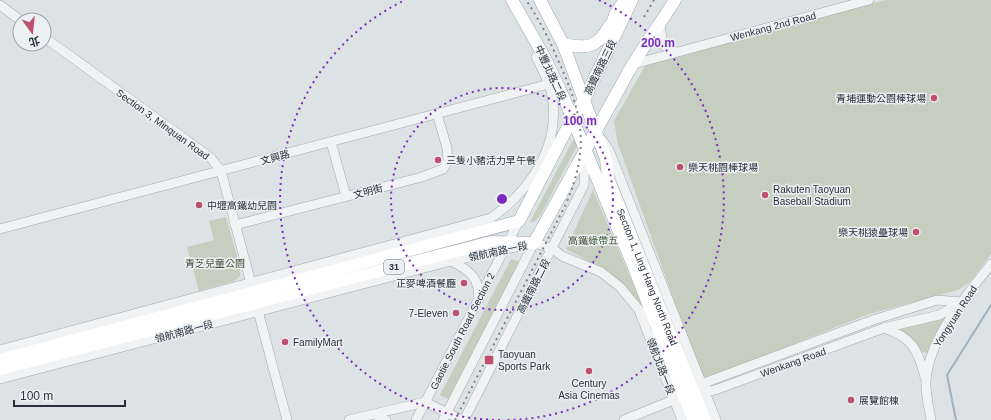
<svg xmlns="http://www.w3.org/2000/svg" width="991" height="420" viewBox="0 0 991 420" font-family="Helvetica,'Noto Sans TC',sans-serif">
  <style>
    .green { fill: #c5cebf }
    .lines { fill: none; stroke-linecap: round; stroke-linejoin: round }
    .stream { stroke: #9cb3c2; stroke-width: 2 }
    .minor-casing { stroke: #a3a9ae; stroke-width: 10 }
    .major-casing { stroke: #9ea7b0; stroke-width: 13 }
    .minor { stroke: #f0f2f4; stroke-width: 9 }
    .major { stroke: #fff; stroke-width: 12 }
    .rail { stroke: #79838d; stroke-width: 2; stroke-dasharray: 2 4; stroke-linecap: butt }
    .ring { fill: none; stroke: #7b2cbf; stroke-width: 2; stroke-dasharray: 2 4 }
    .poi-dot { fill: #be4f6e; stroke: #ecf0f3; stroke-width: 1.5 }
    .labels { text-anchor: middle; stroke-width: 3; stroke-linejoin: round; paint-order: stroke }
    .shield { fill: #ecf0f3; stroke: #646a72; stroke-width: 1 }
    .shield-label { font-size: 9px; font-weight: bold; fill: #29313a }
    .street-label { font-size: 10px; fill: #29313a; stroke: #ecf0f3 }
    .poi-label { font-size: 10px; fill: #29313a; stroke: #ecf0f3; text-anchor: start }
    .park-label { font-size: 10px; fill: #415437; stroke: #ecf0f3 }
    .centre { fill: #7b2cbf; stroke: #ecf0f3; stroke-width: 2 }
    .ring-label { font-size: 12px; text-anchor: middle; font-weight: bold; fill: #7b2cbf; stroke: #ecf0f3; stroke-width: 3; stroke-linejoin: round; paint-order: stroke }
  </style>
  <rect width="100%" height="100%" fill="#dde2e5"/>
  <!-- green -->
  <g class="green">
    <path d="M886,0H991V254L970,282L958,290L869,314L708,378L701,376L618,144L614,121L646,64L780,26Z"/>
    <path d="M574,138L578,144L540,216L534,222H530Z"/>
    <path d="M593,190L646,314L599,267L566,249Z"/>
    <path d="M226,217L240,267V276L234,281L199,291L187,247L214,240L209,221Z"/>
    <path d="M511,259L520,262L448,399L440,395Z"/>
    <path d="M939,315L944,319V324L928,353C917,354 906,336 899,329Z"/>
  </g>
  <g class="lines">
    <!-- stream -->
    <path class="stream" d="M956,420L947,375L991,305"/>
    <!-- minor casing -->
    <g class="minor-casing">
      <g id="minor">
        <path d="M0,5L20,20"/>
        <path d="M660,25L663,45L676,52"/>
        <path d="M44,37L211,158L221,171L252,287"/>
        <path d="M634,64L869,0"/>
        <path d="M602,140L609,150L716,420"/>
        <path d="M331,142L346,196"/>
        <path d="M235,225L422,177L443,169L448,161L447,148L437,114"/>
        <path d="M0,229L549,84"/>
        <path d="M451,261C467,269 481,278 478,298"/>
        <path d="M257,307L287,420"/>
        <path d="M640,313L682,420"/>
        <path d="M884,328C912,337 918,350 925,377"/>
        <path d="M0,350L491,218C530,191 561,146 552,96C550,82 542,69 536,57"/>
        <path d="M0,379L451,261L534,243L552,248L562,256L601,272L620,287L645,317L656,324L659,363"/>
        <path d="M703,388L711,391L715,390L884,328L939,315L962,302"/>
        <path d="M373,414L386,420"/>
        <path d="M349,420L425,402L462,420"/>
        <path d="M416,420L519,221"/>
        <path d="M443,420L534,243"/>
        <path d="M464,420L584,185L585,152"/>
        <path d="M624,420L703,388L707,382L712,380L873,320L937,300L962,302"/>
        <path d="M931,420C929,407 925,393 926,380C930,336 965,298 991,264"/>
      </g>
    </g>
    <!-- major casing -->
    <g class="major-casing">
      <g id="major">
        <path d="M512,0L545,58L563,96L635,270L693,420"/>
        <path id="s1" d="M540,0L563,44L606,159L608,178L705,420"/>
        <path d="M608,33L616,13L625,0"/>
        <path d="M563,44C588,49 597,48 610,25"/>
        <path d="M0,360L519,221L572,119L584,100L632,0"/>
        <path d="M0,369L491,242L534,243C564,188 594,134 624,80C639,52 658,27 675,0"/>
      </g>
    </g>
    <!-- minor -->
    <use href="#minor" class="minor"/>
    <!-- major -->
    <use href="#major" class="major"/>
    <!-- rail -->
    <g class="rail">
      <path d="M644,17L654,0"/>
      <path d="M455,420L566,204C590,147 583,115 558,60C549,39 539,19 526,0"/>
    </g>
  </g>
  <!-- distance rings -->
  <g class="ring">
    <circle cx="502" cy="199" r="111"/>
    <path d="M500 420A221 221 0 0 1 405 0M599 0A221 221 0 0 1 504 420"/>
  </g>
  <!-- markers -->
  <g class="poi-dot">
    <circle cx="934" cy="98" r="4"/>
    <circle cx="438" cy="160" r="4"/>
    <circle cx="680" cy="167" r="4"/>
    <circle cx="765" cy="195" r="4"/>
    <circle cx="199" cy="205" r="4"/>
    <circle cx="916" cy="232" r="4"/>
    <circle cx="464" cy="283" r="4"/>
    <circle cx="456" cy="313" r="4"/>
    <circle cx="285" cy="342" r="4"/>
    <rect x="484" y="355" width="10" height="10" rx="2"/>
    <circle cx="589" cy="371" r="4"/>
    <circle cx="851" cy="400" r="4"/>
  </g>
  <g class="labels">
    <!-- shield labels -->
    <rect class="shield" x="384" y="260" width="20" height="14" rx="3"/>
    <g class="shield-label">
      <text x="394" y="270">31</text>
    </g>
    <!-- street labels -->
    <g class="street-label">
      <text transform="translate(773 26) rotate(-15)" y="4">Wenkang 2nd Road</text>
      <text transform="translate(600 67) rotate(-64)" y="4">高鐵南路三段</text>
      <text transform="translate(551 73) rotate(65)" y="4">中豐北路二段</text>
      <text transform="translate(163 124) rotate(36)" y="4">Section 3, Minquan Road</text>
      <text transform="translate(275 157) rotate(-15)" y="4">文興路</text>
      <text transform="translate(368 191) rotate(-15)" y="4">文明街</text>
      <text transform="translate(498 251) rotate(-12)" y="4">領航南路一段</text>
      <text dy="4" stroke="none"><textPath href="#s1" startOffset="298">Section 1, Ling Hang North Road</textPath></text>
      <text transform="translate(533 286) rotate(-63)" y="4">高鐵南路二段</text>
      <text transform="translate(955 316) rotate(-57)" y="4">Yongyuan Road</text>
      <text transform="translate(184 331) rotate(-15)" y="4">領航南路一段</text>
      <text transform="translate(462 331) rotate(-63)" y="4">Gaotie South Road Section 2</text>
      <text transform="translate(793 362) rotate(-20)" y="4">Wenkang Road</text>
      <text transform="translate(661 366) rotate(69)" y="4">領航北路一段</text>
    </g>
    <!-- poi labels -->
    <g class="poi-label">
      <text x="926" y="102" text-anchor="end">青埔運動公園棒球場</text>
      <text x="446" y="164">三隻小豬活力早午餐</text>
      <text x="688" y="171">樂天桃園棒球場</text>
      <text x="773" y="193">Rakuten Taoyuan<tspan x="773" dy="12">Baseball Stadium</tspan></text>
      <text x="207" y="209">中壢高鐵幼兒園</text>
      <text x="908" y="236" text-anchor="end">樂天桃猿壘球場</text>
      <text x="456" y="287" text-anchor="end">正麥啤酒餐廳</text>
      <text x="448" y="317" text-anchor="end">7-Eleven</text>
      <text x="293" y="346">FamilyMart</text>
      <text x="498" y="358">Taoyuan<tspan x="498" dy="12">Sports Park</tspan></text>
      <text x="589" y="387" text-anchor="middle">Century<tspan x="589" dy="12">Asia Cinemas</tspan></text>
      <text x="859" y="404">展覽館棟</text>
    </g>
    <!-- park labels -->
    <g class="park-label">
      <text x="593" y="244">高鐵綠帶五</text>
      <text x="215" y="267">青芝兒童公園</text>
    </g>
  </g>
  <circle cx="502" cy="199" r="6" class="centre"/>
  <g class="ring-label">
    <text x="658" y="47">200 m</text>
    <text x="580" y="125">100 m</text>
  </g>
  <!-- north arrow -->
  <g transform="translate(32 32) rotate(165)"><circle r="19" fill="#ecf0f3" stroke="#9ea4a9"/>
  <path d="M0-3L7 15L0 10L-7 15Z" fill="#be4f6e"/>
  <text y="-6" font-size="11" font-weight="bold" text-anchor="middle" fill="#29313a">北</text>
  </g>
  <!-- scale -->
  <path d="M14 400v6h111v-6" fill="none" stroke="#29313a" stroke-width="2"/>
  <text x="20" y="400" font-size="12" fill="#29313a" stroke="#ecf0f3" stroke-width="3" paint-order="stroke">100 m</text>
</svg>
